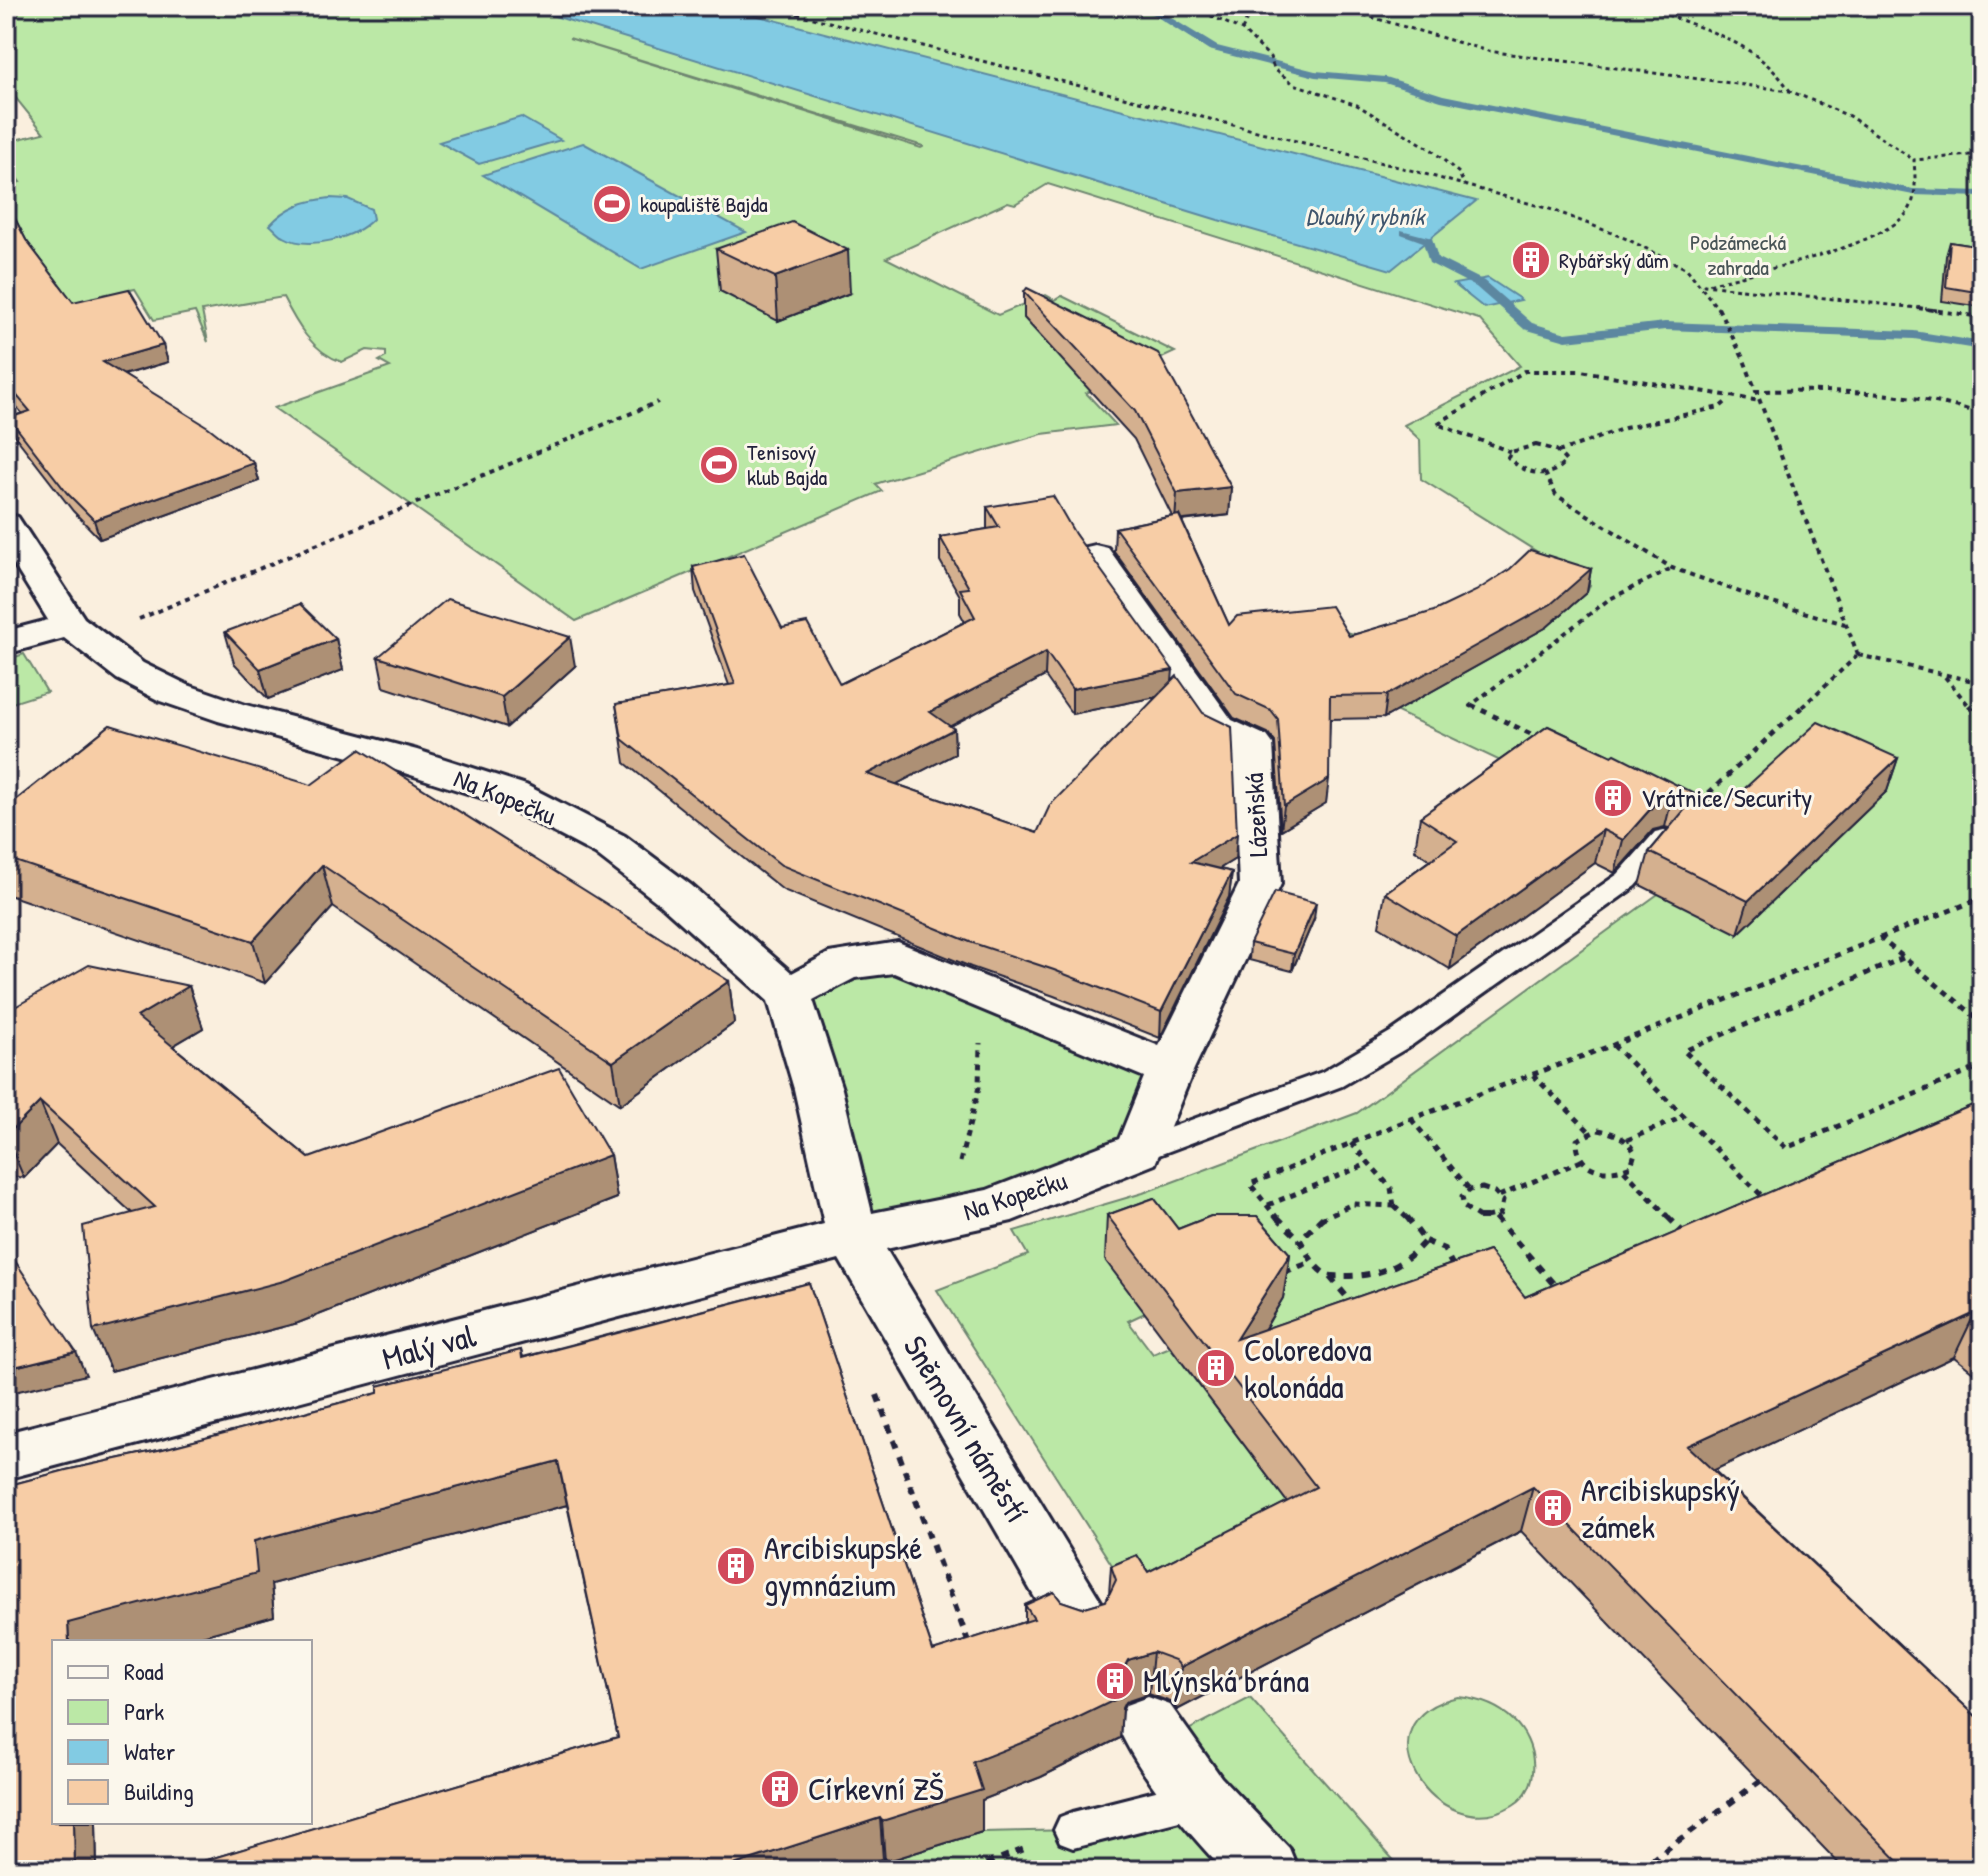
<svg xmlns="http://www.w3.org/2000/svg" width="1988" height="1876" viewBox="0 0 1988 1876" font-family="'Patrick Hand',sans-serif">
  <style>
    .green { fill: #bbe8a6; stroke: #6e8570; stroke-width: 2; fill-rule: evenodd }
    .water { fill: #82cbe3; stroke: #5c87a0; stroke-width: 2 }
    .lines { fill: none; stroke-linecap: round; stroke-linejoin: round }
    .stream { fill: #5c87a0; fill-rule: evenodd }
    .lane-casing { stroke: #22223b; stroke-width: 6 }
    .street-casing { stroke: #22223b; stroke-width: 6 }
    .path-far3 { stroke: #22223b; stroke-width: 3; stroke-dasharray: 4 4; stroke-linecap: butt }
    .path-far2 { stroke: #22223b; stroke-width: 4; stroke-dasharray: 5 5; stroke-linecap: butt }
    .path-far1 { stroke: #22223b; stroke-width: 5; stroke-dasharray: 6 6; stroke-linecap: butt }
    .path { stroke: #22223b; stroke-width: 6; stroke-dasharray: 8 8; stroke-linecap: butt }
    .lane { fill: #fbf7ec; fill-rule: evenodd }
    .street { fill: #fbf7ec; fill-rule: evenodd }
    .wall { fill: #d4b08f; stroke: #22223b; stroke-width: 2; fill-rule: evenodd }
    .shaded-wall { fill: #ad9074; stroke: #22223b; stroke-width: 2 }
    .building { fill: #f7cda6; stroke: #22223b; stroke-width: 2 }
    .labels { text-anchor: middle; stroke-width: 6; stroke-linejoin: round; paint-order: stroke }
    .far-poi-label { font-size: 22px; fill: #22223b; stroke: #fbf7ec; text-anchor: start }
    .far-park-label { font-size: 22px; fill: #485456; stroke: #fbf7ec }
    .far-water-label { font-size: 24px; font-style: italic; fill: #3f556d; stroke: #fbf7ec }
    .street-label { font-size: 26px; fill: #22223b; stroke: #fbf7ec }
    .poi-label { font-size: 26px; fill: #22223b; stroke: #fbf7ec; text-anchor: start }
    .near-street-label { font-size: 32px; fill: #22223b; stroke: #fbf7ec }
    .near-poi-label { font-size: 32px; fill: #22223b; stroke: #fbf7ec; text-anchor: start }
  </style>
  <rect width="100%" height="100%" fill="#faefde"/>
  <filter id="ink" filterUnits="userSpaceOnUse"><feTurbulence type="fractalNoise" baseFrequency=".0125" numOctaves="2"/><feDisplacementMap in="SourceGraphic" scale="16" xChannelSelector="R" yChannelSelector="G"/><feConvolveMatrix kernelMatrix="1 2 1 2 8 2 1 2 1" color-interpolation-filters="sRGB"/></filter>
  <g filter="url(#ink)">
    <!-- green -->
    <g class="green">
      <path d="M6,6H1982V1138L1556,1324L1269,1370L1106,1259L1145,1313L1128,1321L1153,1354L1170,1347L1285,1499L1374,1470L1133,1598L937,1290L1028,1255L1014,1231L1143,1193L1357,1113L1658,894L1698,855L1370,699L1328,629L1371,637L1587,592L1590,585L1421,479L1420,440L1404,425L1520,366L1479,319L1048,184L1015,204L1008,202L886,258L998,315L1046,295L1055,300L1062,296L1175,352L1086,393L1116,425L1042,434L875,484L882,491L576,621L274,408L390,367L379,361L386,357V352L367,350L342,362C312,352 296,323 283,297L202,311L208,342L195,312L154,320L135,289L27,313L6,219V185L20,182L6,163V142L44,133L6,86ZM569,38L923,146V147L921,148Z"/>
      <path d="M24,654L47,692L6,705V660Z"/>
      <path d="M907,961L1171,1069L1138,1151L852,1236L788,994Z"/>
      <path d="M1458,1697C1479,1699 1498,1705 1513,1720C1537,1742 1543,1787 1513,1805C1438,1851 1351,1720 1458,1697Z"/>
      <path d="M1250,1698L1397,1864L1390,1870H855L883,1859L982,1832L1073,1830L1198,1798L1161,1744Z"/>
    </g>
    <!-- water -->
    <g class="water">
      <path d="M522,6H720L1476,201L1391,270L1218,220Z"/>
      <path d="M521,117L561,140L479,164L439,142Z"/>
      <path d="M583,143L746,232L641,269L483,175Z"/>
      <path d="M330,198L348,199L371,209L373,219C355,238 309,251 284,237C279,235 274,228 270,225C287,206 305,201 330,198Z"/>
      <path d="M1488,278L1520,299L1521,300L1484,308L1454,284Z"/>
    </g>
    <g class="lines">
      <!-- stream -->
      <g class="stream">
        <path d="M1125,6L1160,11L1217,46L1315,71L1386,77L1443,95L1913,189L1982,191V197L1913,195L1441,101L1385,83L1315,77L1209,50L1154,15Z"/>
        <path d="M1401,230L1432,238L1438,258L1484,281L1532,323L1566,333L1665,322L1914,331L1982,342V350L1914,339L1665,330L1566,341L1524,329L1476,287L1429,263L1423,242L1401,234Z"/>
      </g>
      <!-- lane casing -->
      <g class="lane-casing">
        <g id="lane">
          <path d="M1664,830L1673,832L1676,838L1636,886L1412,1045L1342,1086L1148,1159L1138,1162L1128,1159L1124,1151L1128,1143L1322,1072L1392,1031L1618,874L1655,832Z"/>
          <path d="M1199,1780L1212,1785L1218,1798L1212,1811L1199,1816L1073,1848L1060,1843L1054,1830L1060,1817L1073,1812Z"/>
        </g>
      </g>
      <!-- street casing -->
      <g class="street-casing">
        <g id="street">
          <path d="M6,514L18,517L84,618L143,663L188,685L246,705L417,750L526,785L625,836L691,885L792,973L829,953L898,942L1159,1046L1239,884L1233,750L1204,736L1077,556L1082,548L1095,545L1108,548L1232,720L1267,736L1273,744L1281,884L1194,1069L1155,1164L1012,1221L886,1249L1102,1603L1110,1622L1102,1641L1081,1648L1060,1641L839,1259L6,1479V1433L824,1224L794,1089L768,1001L661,905L595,854L498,803L389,768L218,721L160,701L117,679L64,638L6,654V631L48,620L6,552ZM894,973L1144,1077L1119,1139L987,1190L872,1213L842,1089L813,1000L855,978Z"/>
          <path d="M1148,1697L1170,1705L1221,1777L1289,1848L1298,1870H1223C1183,1826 1142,1780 1117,1725L1126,1705Z"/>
        </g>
      </g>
      <!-- path-far3 -->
      <g class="path-far3">
        <path d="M766,6L1414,171L1553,210L1627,239L1687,269L1719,310"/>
        <path d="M1189,6L1242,30L1270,57L1274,69L1294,84L1357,105L1432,150L1459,173L1464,185"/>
        <path d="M1333,6L1488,51L1790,91L1849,116L1914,160"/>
        <path d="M1645,6C1701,30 1754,38 1790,91"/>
        <path d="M1242,30L1253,6"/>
        <path d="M1937,310L1704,285C1751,273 1877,248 1906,214C1918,200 1915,177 1914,160L1982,154"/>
      </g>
      <!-- path-far2 -->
      <g class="path-far2">
        <path d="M1718,308L1744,360L1858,655"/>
        <path d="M1918,308L1982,317"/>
        <path d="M1755,391C1833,390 1907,390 1982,414"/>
        <path d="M1536,445L1556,450L1566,461C1551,481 1523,474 1508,457L1511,452Z"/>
        <path d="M1511,452L1437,424L1525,371H1581L1760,401"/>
        <path d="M1558,452L1625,428L1720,407L1727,401"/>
        <path d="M1545,473L1556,495L1672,568L1762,600L1845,624"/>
        <path d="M139,619L658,402"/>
        <path d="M1858,655L1982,683"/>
        <path d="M1945,677L1970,707"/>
        <path d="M1472,707L1470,706L1608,600L1672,568"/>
        <path d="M1802,707L1858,655"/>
      </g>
      <!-- path-far1 -->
      <g class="path-far1">
        <path d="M1471,705L1537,737"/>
        <path d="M1969,705L1982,721"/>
        <path d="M1700,801L1804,705"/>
        <path d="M1880,938L1982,898"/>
        <path d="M1903,958L1684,1051L1786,1148L1982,1066"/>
        <path d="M1613,1045L1764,1198"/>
        <path d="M1533,1075L1589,1131"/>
        <path d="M1411,1119L1470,1190"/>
        <path d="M1598,1130C1615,1133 1627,1138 1635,1153L1631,1166C1606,1177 1576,1171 1577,1140Z"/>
        <path d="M1627,1140L1683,1117"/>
        <path d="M1351,1143L1391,1188L1394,1206"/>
        <path d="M960,1162L979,1087L980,1043"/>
        <path d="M1624,1170L1670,1219"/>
        <path d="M1482,1188L1495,1192L1503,1201L1500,1214L1481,1218L1464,1207L1462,1197L1470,1190Z"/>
        <path d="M1499,1196L1581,1161"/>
        <path d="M1268,1205L1370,1163"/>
        <path d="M1394,1206L1408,1219"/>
        <path d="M1278,1219L1250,1184L1411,1119L1613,1045L1880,938L1982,1022"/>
        <path d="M1321,1219L1352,1204L1394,1206"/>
      </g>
      <!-- path -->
      <g class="path">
        <path d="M1277,1217L1300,1240"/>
        <path d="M1323,1217L1300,1240C1307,1253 1314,1268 1327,1275C1332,1277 1341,1276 1346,1276C1380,1276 1403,1266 1425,1241L1407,1217"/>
        <path d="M1479,1217H1488"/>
        <path d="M1495,1217L1557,1288"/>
        <path d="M1668,1217L1684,1233"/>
        <path d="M1425,1241L1444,1249L1454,1268"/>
        <path d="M1284,1273L1312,1262"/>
        <path d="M1330,1277L1352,1303"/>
        <path d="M877,1395L969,1644"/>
        <path d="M971,1870L1027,1848"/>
        <path d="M1638,1870L1760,1781"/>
      </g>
      <!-- lane -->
      <use href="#lane" class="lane"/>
      <!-- street -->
      <use href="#street" class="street"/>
    </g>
    <!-- wall -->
    <g class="wall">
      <path d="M6,201L26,240L73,302L163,345L168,362L124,375L254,463L259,481L100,539L73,511L15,436L9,418L22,413L6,395Z"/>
      <path d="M1950,242L1982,247V307L1942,301L1946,256Z"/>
      <path d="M716,249L850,293L778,321L720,291Z"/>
      <path d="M1024,292L1231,487L1229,515L1182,521L1229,625L1349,636L1591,569L1587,592L1547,627L1384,718L1330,719L1326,803L1281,830L1275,742L1268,733L1234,718L1114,551L1115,528L1172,516L1134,439L1024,318Z"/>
      <path d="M987,507L1075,534L1172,682L1235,859L1219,869L1232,872L1229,897L1160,1038L1054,996L971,967L783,890L625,763L616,704L729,685L695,591L693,567L782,628L840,684L965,622L960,613V596L940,561V537L987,529ZM1045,676L1072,714L1156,697L1037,833L896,784L955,754L954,729L950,726Z"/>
      <path d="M225,632L336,639L343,670L268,699L234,663Z"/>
      <path d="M378,657L575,666L507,727L384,687Z"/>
      <path d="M110,725L729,981L734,1023L620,1105L333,907L265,983L6,894V808Z"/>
      <path d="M1548,726L1723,808L1898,758L1887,791L1738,934L1640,885L1649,852L1669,828L1665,827L1653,830L1615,873L1595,863L1450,969L1379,926L1385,893L1430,860L1415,850L1420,817Z"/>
      <path d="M1314,919L1292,971L1249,960L1250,943Z"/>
      <path d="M189,986L203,1028L173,1046L309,1158L610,1155L617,1198L298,1323L111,1371L132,1213L57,1144L24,1178L6,1175V1012Z"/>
      <path d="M1982,1101V1379L1954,1357L1714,1470L1982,1722V1870H1845L1521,1531L1177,1710L1171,1702L1149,1694L1125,1702L1122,1708L1120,1738L1041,1777L982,1800V1832L885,1862L883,1859L849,1870H173L618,1737L567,1505L271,1584L274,1616L180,1642H54V1822H96L97,1870H6V1486L66,1470L163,1449L378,1393V1386L521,1350L523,1357L809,1283L933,1651L1025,1622V1605L1054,1592L1061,1601L1082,1608L1106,1601L1109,1594L1111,1566L1137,1555L1148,1572L1287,1502L1105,1260L1107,1215L1154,1198L1178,1229L1211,1216H1257L1290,1254L1283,1298L1265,1329L1489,1251L1525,1297Z"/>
    </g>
    <!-- shaded-wall -->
    <g class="shaded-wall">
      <path d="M848,250L850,293L778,321L775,277Z"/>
      <path d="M163,345L168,362L108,379L103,362Z"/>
      <path d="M254,463L259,481L100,539L94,520Z"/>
      <path d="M1231,487L1229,515L1175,521L1177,493Z"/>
      <path d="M1591,569L1587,592L1547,627L1384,718L1387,695Z"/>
      <path d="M570,637L575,666L507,727L502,697Z"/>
      <path d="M336,639L343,670L268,699L260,669Z"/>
      <path d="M1046,652L1045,676L930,737V712Z"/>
      <path d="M1173,670L1171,694L1072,714V689Z"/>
      <path d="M954,729L955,754L868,799L867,774Z"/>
      <path d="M1898,758L1887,791L1738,934L1748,901Z"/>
      <path d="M1329,779L1326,803L1281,830L1284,806Z"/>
      <path d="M1673,794L1665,827L1653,830L1615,873L1623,840L1661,797Z"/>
      <path d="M1603,830L1595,863L1450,969L1456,936Z"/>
      <path d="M1237,834L1235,859L1190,887L1191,862Z"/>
      <path d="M322,865L333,907L265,983L253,941Z"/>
      <path d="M1232,872L1229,897L1160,1038L1161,1012Z"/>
      <path d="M1316,903L1314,919L1292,971L1294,954Z"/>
      <path d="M729,981L734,1023L620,1105L613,1062Z"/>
      <path d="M189,986L203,1028L152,1058L137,1017Z"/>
      <path d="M40,1102L57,1144L24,1178L6,1136Z"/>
      <path d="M610,1155L617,1198L298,1323L111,1371L93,1330Z"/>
      <path d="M1290,1254L1283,1298L1234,1380L1236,1339Z"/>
      <path d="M1975,1313L1954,1357L1672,1490L1687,1446Z"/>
      <path d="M76,1352L86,1375L6,1394V1369Z"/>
      <path d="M558,1461L567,1505L271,1584L274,1616L180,1642H69L68,1623L254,1541Z"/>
      <path d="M1533,1487L1521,1531L1177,1710L1181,1667Z"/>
      <path d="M1153,1652L1149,1694L1125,1702L1122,1708L1120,1738L1041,1777L982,1800V1832L885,1862L882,1821L973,1762L1117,1681L1128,1660Z"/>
      <path d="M880,1818L883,1859L849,1870H718Z"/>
      <path d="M74,1822H96L97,1870H75Z"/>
    </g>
    <!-- building -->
    <g class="building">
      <path d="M6,201L26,240L73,302L129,289L163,345L103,362L208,427L254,463L94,520L67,493L9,418L30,411L6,383Z"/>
      <path d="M792,222L848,250L775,277L716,249Z"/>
      <path d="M1950,242L1982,247V293L1946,287Z"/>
      <path d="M1027,288L1158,353L1231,487L1177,493L1135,411L1024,292Z"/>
      <path d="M1053,496L1075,534L1173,670L1072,689L1046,652L930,712L954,729L867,774L1037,833L1050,805L1177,676L1203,713L1232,727L1237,834L1191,862L1232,872L1161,1012L1054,970L970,942L781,865L622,739L616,704L735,684L693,567L744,554L782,628L807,623L840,684L975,617L960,589L969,588L940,537L999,527L987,507Z"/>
      <path d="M1179,515L1229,625L1237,616L1331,606L1349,636L1434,611L1476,591L1510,569L1530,550L1591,569L1551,604L1387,695L1330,696L1329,779L1284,806L1278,719L1271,710L1236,694L1115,528Z"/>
      <path d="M447,599L570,637L502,697L378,657Z"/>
      <path d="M300,604L336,639L260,669L225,632Z"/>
      <path d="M1818,722L1898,758L1748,901L1649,852L1687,807L1684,798L1673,794L1661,797L1623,840L1603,830L1456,936L1385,893L1457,841L1420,817L1548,726L1612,756L1615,754L1723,808Z"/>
      <path d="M110,725L311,785L360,749L729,981L613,1062L322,865L253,941L6,858V808Z"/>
      <path d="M1275,892L1316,903L1294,954L1250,943Z"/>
      <path d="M89,965L189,986L137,1017L309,1158L559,1068L610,1155L284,1281L93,1330L83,1226L155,1207L40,1102L6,1136V1012Z"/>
      <path d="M1982,1101V1318L1975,1313L1687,1446L1982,1722V1870H1907L1533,1487L1181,1667L1175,1660L1153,1652L1128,1660L1117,1681L1123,1696L1042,1735L973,1762L982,1790L882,1821L880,1818L718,1870H173L618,1737L558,1461L254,1541L257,1573L68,1623L69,1642H54V1822H74L75,1870H6V1486L66,1470L163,1449L378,1393V1386L521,1350L522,1358L809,1283L933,1651L1034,1619L1025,1605L1054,1592L1061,1601L1082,1608L1106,1601L1116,1580L1111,1566L1137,1555L1148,1572L1316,1487L1107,1215L1154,1198L1178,1229L1211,1216H1257L1290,1254L1236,1339L1489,1251L1525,1297Z"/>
      <path d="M6,1253L8,1256L11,1255L76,1352L6,1369Z"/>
    </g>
  </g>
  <!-- icons -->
  <defs>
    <g id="stadium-disc" transform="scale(2)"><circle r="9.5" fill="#d1495b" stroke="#fbf7ec"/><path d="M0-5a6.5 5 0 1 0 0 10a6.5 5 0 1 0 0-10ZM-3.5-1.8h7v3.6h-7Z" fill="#fff"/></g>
    <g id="building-disc" transform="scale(2)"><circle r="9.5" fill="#d1495b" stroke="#fbf7ec"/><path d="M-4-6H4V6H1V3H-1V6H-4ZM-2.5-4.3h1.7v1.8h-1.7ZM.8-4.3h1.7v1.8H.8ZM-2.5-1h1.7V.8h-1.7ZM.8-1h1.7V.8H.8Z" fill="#fff"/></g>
  </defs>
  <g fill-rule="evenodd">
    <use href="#stadium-disc" x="612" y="204"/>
    <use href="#building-disc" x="1531" y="260"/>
    <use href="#stadium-disc" x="719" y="465"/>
    <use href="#building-disc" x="1613" y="798"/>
    <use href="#building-disc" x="1216" y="1368"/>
    <use href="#building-disc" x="1553" y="1508"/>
    <use href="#building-disc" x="736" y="1566"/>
    <use href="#building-disc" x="1115" y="1681"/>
    <use href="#building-disc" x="780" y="1789"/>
  </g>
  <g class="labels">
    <!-- far-poi labels -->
    <g class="far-poi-label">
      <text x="640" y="212">koupaliště Bajda</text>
      <text x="1559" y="268">Rybářský dům</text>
      <text x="747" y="460">Tenisový<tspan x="747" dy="25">klub Bajda</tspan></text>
    </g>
    <!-- far-park labels -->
    <g class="far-park-label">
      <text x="1738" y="250">Podzámecká<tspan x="1738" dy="25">zahrada</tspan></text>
    </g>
    <!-- far-water labels -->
    <g class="far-water-label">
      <text x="1365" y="225">Dlouhý rybník</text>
    </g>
    <!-- street labels -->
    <g class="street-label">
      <text transform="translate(505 797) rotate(22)" y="9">Na Kopečku</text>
      <text transform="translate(1256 815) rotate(-93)" y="9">Lázeňská</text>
      <text transform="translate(1015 1196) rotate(-18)" y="9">Na Kopečku</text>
    </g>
    <!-- poi labels -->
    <g class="poi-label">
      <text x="1641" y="807">Vrátnice/Security</text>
    </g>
    <!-- near-street labels -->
    <g class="near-street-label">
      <text transform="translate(429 1347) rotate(-15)" y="11">Malý val</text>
      <text transform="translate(966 1429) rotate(59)" y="11">Sněmovní náměstí</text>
    </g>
    <!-- near-poi labels -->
    <g class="near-poi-label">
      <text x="1244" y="1361">Coloredova<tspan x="1244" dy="37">kolonáda</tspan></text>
      <text x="1581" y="1501">Arcibiskupský<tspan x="1581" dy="37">zámek</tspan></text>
      <text x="764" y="1559">Arcibiskupské<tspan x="764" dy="37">gymnázium</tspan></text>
      <text x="1143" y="1692">Mlýnská brána</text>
      <text x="808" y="1800">Církevní ZŠ</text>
    </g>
  </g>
  <!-- margin -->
  <rect width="1988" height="1876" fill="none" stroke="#fbf7ec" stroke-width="32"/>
  <rect x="16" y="16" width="1956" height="1844" fill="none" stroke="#22223b" stroke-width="3" filter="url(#ink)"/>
  <!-- legend -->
  <rect x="52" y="1640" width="260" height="184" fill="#fbf7ec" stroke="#a4a2a5" stroke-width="2"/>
  <rect x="68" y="1666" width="40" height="12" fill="#fbf7ec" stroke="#a4a2a5" stroke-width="2"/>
  <text x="124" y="1680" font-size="24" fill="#22223b">Road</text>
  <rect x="68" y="1700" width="40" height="24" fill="#bbe8a6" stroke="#a4a2a5" stroke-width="2"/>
  <text x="124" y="1720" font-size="24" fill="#22223b">Park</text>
  <rect x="68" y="1740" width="40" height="24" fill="#82cbe3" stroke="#a4a2a5" stroke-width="2"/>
  <text x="124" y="1760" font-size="24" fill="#22223b">Water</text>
  <rect x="68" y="1780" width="40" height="24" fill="#f7cda6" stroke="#a4a2a5" stroke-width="2"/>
  <text x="124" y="1800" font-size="24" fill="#22223b">Building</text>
</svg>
